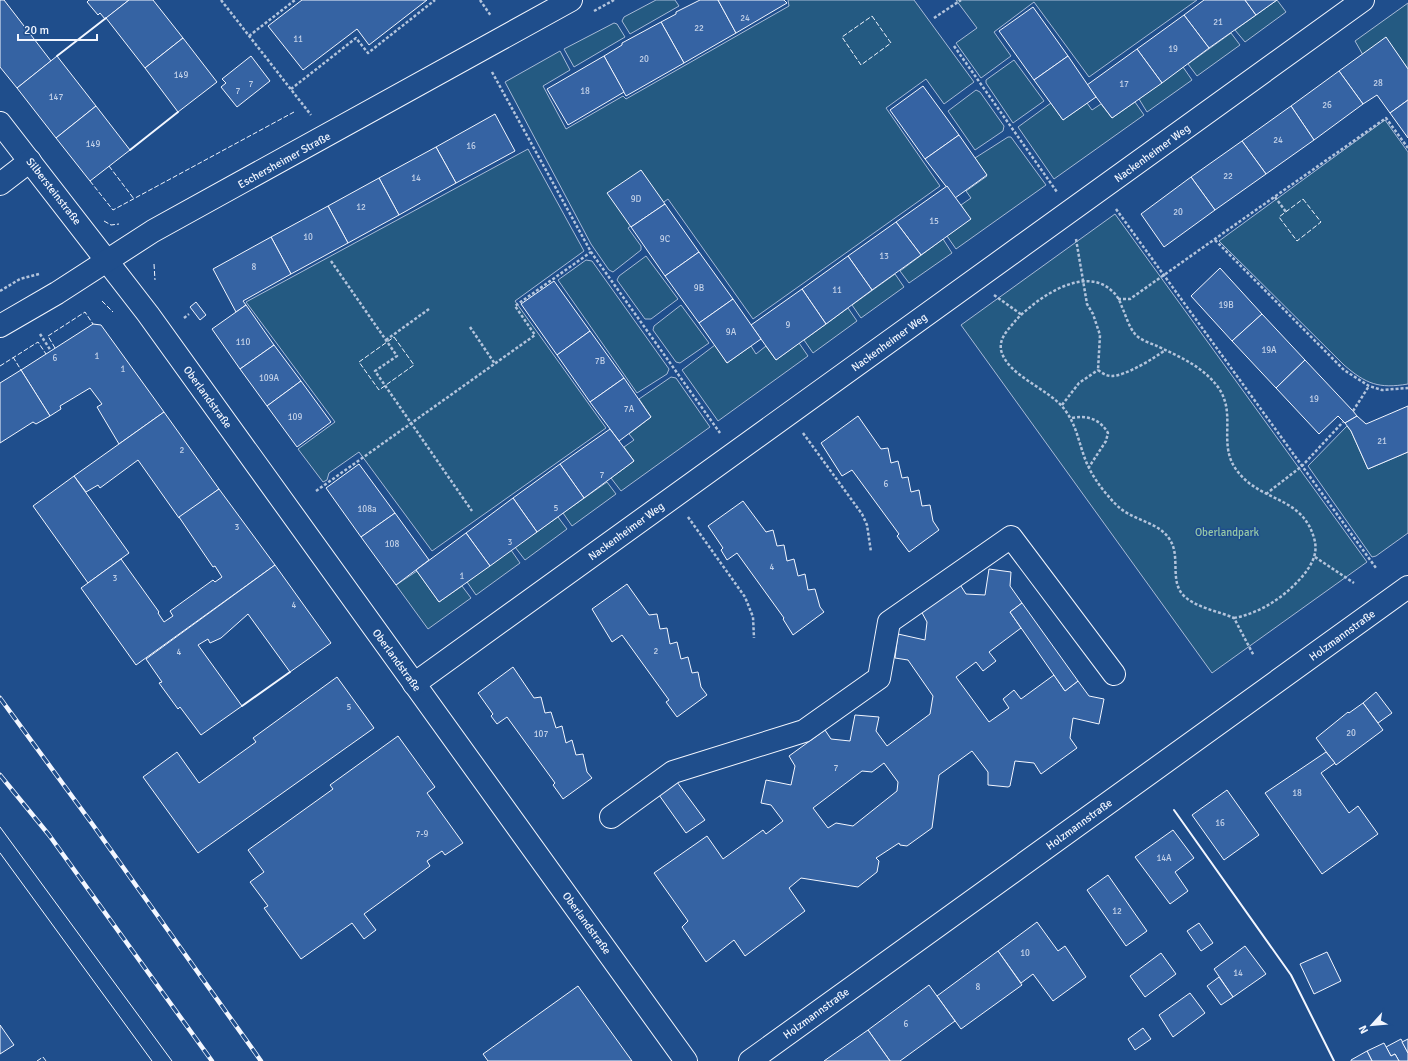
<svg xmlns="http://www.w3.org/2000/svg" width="1408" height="1061" viewBox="0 0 1408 1061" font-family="Signika,sans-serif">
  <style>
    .green { fill: #245a82; stroke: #a8bbd7 }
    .building { fill: #3563a3; stroke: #f2f6ff; fill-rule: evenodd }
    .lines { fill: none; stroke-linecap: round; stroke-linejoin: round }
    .minor-casing { stroke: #f2f6ff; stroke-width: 24 }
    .path { stroke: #b3c4dc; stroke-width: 2.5; stroke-dasharray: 3 2; stroke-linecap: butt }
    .minor { stroke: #1f4e8c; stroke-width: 22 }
    .tram { stroke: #f2f6ff; stroke-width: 1 }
    .rail-casing { stroke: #f2f6ff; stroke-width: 4.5 }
    .rail { stroke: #1f4e8c; stroke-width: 3; stroke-dasharray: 9; stroke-linecap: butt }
    .fence { stroke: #f2f6ff; stroke-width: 1; stroke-dasharray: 5 2; stroke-linecap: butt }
    .wall { stroke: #f2f6ff; stroke-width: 2 }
    .labels { text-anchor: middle; stroke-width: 3; stroke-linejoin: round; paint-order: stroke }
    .number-label { font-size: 9px; fill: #c3d1e8 }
    .street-label { font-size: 11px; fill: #f2f6ff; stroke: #1f4e8c }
    .park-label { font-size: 11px; fill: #97c8a6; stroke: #1f4e8c }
  </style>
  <rect width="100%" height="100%" fill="#1f4e8c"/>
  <!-- green -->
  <g class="green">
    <path d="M656,0H675L679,6L630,34L622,21L624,17Z"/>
    <path d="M788,0H914L974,82L944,104L926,79L886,108L940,186L753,319L668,199L628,228L641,246V250L613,272L609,270L591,244L505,82L560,51L570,70L543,86L566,129L623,96L626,99L789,6Z"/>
    <path d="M956,0H1197L1089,77L1034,2L994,32L1011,56L981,78L956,43L977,28Z"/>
    <path d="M1277,0L1286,12L1245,42L1235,30Z"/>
    <path d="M1408,3V69L1386,38L1363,55L1355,41Z"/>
    <path d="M614,23L617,24L625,37L574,67L564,49Z"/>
    <path d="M1231,33L1240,45L1197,76L1188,64Z"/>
    <path d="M1014,60L1044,101L1013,123L986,83V80Z"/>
    <path d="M1183,67L1192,80L1147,112L1139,99Z"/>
    <path d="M976,90L980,92L1004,126L1003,131L975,150L948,111Z"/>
    <path d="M1135,102L1144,115L1054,179L1018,127L1051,103L1063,120L1087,103L1092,110L1101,104L1112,118Z"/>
    <path d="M1385,120L1408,152V384C1379,389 1366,384 1344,365L1219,241Z"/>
    <path d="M1008,137H1011L1046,185L956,249L947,236L970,219L961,205L971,198L966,191L987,176L975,158Z"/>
    <path d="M528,149L584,251L515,301L606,428L432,551L359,452L329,473L327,480L323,482L298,449L335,422L246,302Z"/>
    <path d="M1115,214L1367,562L1212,673L961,325Z"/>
    <path d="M943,239L952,253L909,283L900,271Z"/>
    <path d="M646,256L678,299L651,319H645L617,280L619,276Z"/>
    <path d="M586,260L592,261L669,369L667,374L637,393L558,280Z"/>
    <path d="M895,274L904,287L861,318L852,305Z"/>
    <path d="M681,305L709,343L680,363L676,362L653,330L654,326Z"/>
    <path d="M848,308L857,321L813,353L804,340Z"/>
    <path d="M799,343L808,356L718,421L682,370L715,345L727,363L751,346L756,354L766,346L776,360Z"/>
    <path d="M671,377L676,378L710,427L621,491L611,478L634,461L624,447L634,440L629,434L651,417L639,399Z"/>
    <path d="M1347,426L1351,431L1368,469L1408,452V533L1376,556L1372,557L1308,466Z"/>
    <path d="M607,482L616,494L572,526L563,513Z"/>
    <path d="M558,517L567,529L525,560L515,547Z"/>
    <path d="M511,550L520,563L476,595L467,582Z"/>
    <path d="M417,571L439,602L462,586L471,598L428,629L396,585Z"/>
  </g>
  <!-- building -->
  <g class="building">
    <path d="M0,0H4L51,61L17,88L0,67Z"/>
    <path d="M89,0H129L105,19L100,13L98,15L87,2Z"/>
    <path d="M129,0H153L183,38L145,68L106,18Z"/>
    <path d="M302,0H427L369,45L357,29L303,70L268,26Z"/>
    <path d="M700,0H718L736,33L684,63L661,22L676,14V12Z"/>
    <path d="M718,0H784L787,3L736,33Z"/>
    <path d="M1204,0H1245L1256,15L1209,48L1184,15Z"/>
    <path d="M1245,0H1277L1256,15Z"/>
    <path d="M1033,7L1068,56L1034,80L999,31Z"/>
    <path d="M1184,15L1209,48L1162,83L1137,49Z"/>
    <path d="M661,22L684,63L626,96L604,56L622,45V43Z"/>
    <path d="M1386,37L1408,69V100L1390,113L1377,95L1363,104L1339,71Z"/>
    <path d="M183,38L217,82L178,112L145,68Z"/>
    <path d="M1137,49L1162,83L1112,118L1087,85Z"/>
    <path d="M57,56L96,106L56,138L17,88Z"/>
    <path d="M251,56L270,81L237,107L221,87L226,83L222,79Z"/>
    <path d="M604,56L624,92L568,125L547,89Z"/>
    <path d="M1068,56L1096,97L1063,120L1034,80Z"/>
    <path d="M1339,71L1363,104L1314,140L1291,106Z"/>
    <path d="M923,86L959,135L925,159L890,110Z"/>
    <path d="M1408,100V138L1390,113Z"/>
    <path d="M96,106L130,150L90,181L56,138Z"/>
    <path d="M1291,106L1314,140L1266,174L1242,141Z"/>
    <path d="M495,114L515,151L456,183L436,147Z"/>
    <path d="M959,135L987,175L955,198L925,159Z"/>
    <path d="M1242,141L1266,174L1215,210L1191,177Z"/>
    <path d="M436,147L456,183L399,215L379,178Z"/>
    <path d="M641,170L665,204L631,227L607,193Z"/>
    <path d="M1191,177L1215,210L1164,247L1141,214Z"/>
    <path d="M379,178L399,215L348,243L328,206Z"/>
    <path d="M947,186L971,219L921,255L896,222Z"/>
    <path d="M665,204L699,252L665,276L631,227Z"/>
    <path d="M328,206L348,243L291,274L271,237Z"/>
    <path d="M896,222L921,255L872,290L848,256Z"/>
    <path d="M271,237L291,274L243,301L246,305L236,312L213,269Z"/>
    <path d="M699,252L733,299L699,323L665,276Z"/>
    <path d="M848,256L872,290L826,324L802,289Z"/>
    <path d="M1220,268L1262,314L1232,341L1191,296Z"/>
    <path d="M554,281L590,331L557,355L521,304Z"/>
    <path d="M802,289L826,324L776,360L751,325Z"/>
    <path d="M733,299L761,339L727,363L699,323Z"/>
    <path d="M196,302L206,315L200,320L190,307Z"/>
    <path d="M246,305L274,345L240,369L212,329Z"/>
    <path d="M1262,314L1305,360L1276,388L1232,341Z"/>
    <path d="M93,324L101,325L164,412L119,444L97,407L102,404L90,388L60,406L61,409L50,416L21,370Z"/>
    <path d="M590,331L624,378L590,402L557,355Z"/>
    <path d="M274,345L301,381L267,406L240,369Z"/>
    <path d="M1305,360L1353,411L1357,416L1345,423L1338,416L1319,434L1276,388Z"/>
    <path d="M21,370L50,416L36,424L33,422L0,443V383Z"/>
    <path d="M624,378L651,417L619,441L590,402Z"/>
    <path d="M301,381L331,422L297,447L267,406Z"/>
    <path d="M1408,406V452L1368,469L1351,431L1345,423L1357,416L1366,424Z"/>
    <path d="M164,412L219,489L179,518L138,460L100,488L98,485L86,492L74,476Z"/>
    <path d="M858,416L881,449L888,448L891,463L898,461L902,478L908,477L911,492L919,490L922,506L930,505L933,521L939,530L909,552L897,536L899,534L852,470L842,476L821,443Z"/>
    <path d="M610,429L634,461L584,498L560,464Z"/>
    <path d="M359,464L395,513L361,537L326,488Z"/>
    <path d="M560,464L584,498L537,532L513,498Z"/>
    <path d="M74,476L129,553L88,583L33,506Z"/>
    <path d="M219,489L275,565L136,665L81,588L121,559L159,612L158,613L164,622L173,616L170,611L213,580L215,582L222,577L215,566L213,567L179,517Z"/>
    <path d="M513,498L537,532L490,566L466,533Z"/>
    <path d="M743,501L766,532L773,530L777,546L784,545L787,561L794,559L798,576L805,574L808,590L815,589L820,607L824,612L793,635L783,619L784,618L737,553L727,560L721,550L723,548L708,526Z"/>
    <path d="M395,513L429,560L396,585L361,537Z"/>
    <path d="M466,533L490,566L439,602L416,570Z"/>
    <path d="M275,565L331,643L290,672L248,614L221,638L210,643L208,639L198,645L242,706L201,735L180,707L178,709L159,683L162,682L146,659Z"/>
    <path d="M989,569L1011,572L1010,586L1022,603L1010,612L1021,628L989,652L996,661L983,671L976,662L956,677L989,722L1009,708L1003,699L1014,690L1021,699L1054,675L1065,691L1078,681L1089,696L1104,699L1099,724L1073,718L1070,738L1077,748L1041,774L1034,763L1015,761L1010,786L1008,787L988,785V772L972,751L939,775L932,828L907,846L900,845L899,843L876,858L879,861L877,872L858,887L801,878L789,888L805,911L745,956L734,940L706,962L682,927L688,921L654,873L707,836L723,859L763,830L766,834L783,821L771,805L761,803L766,780L791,785L795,766L789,756L825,730L831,739L850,741L855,715L879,717L876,731L887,746L930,714L933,696L908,660L895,658L898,634L925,640L927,622L921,611L959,583L966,594L985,595ZM884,763L898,782L897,791L853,826L836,823L828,828L813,808L862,771L872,772Z"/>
    <path d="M627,584L649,615L657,614L660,629L667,628L670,644L677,642L681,659L688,657L692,673L698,672L701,687L707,695L677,717L666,702L669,700L622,635L612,642L592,609Z"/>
    <path d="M1022,603L1078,681L1065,691L1010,612Z"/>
    <path d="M513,667L534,698L541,697L545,713L551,712L556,728L562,726L566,743L572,740L576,755L583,754L587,772L592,778L563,799L553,785L555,783L507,717L497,724L491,716L493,714L478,693Z"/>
    <path d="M337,677L374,728L198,853L143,777L177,752L199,783L256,742L253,738Z"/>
    <path d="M1376,692L1392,713L1378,723L1363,703Z"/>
    <path d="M1363,703L1383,730L1336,765L1316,738L1348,712L1349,713Z"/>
    <path d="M398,736L435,787L427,793L463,843L445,855L442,851L427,861L430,866L364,914L376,930L364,939L352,923L301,959L264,908L268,906L250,882L264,872L248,850L333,789L330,785Z"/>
    <path d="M1326,752L1335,763L1321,773L1349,813L1358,806L1378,834L1322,874L1265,793Z"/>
    <path d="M677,782L705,820L686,833L659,795Z"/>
    <path d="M1227,790L1259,835L1224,860L1192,815Z"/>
    <path d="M1173,830L1194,858L1175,872L1188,891L1170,904L1135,857Z"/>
    <path d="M1108,875L1147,931L1126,946L1087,890Z"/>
    <path d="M1037,922L1058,951L1065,946L1086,977L1053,1001L1033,974L1021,983L998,951Z"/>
    <path d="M1199,923L1213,943L1201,951L1187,931Z"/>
    <path d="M1245,946L1266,974L1233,997L1214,969Z"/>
    <path d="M998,951L1022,985L961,1029L937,996Z"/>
    <path d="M1327,952L1341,981L1314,994L1300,964Z"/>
    <path d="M1161,953L1176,974L1145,997L1130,976Z"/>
    <path d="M1219,977L1233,997L1221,1005L1207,986Z"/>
    <path d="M929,985L955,1021L900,1061H890L868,1030Z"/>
    <path d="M578,986L632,1061H488L483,1054Z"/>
    <path d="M1190,993L1205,1013L1173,1037L1159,1015Z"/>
    <path d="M0,1025L14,1045L0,1054Z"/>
    <path d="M1143,1028L1151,1039L1135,1050L1128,1039Z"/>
    <path d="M868,1030L890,1061H824Z"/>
    <path d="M1401,1039L1408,1053V1061H1399L1395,1054L1391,1056L1386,1047Z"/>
    <path d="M1408,1039V1053L1402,1042Z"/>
    <path d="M1384,1043L1391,1056L1395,1054L1399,1061H1372L1367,1051Z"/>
    <path d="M1367,1051L1372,1061H1351V1060Z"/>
  </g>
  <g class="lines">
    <!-- minor casing -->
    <g class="minor-casing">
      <g id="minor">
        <path d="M0,123L148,314L686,1061"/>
        <path d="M0,184L30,161"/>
        <path d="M0,326L57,293L153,231L571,0"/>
        <path d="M414,684L1363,0"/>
        <path d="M611,817L673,772L804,731L879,678L889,622L1011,537L1114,674"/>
        <path d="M750,1061L1408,587"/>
      </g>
    </g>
    <!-- path -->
    <g class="path">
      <path d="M221,0L311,115"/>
      <path d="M480,0L491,16"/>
      <path d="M594,11L614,0"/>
      <path d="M934,18L961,0"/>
      <path d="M249,36L295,0"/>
      <path d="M954,46L1057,192"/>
      <path d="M492,72L591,252L720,433"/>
      <path d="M291,89L356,38L368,53L435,0"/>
      <path d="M1275,197L1286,212"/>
      <path d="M1116,209L1376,568"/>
      <path d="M1076,239L1087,304L1093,314L1100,335L1098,370"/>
      <path d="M1215,240L1344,370L1369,386L1382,390L1408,388"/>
      <path d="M331,261L397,356L375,371L472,511"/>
      <path d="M0,291L20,279L39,274"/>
      <path d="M994,295L1022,315"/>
      <path d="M1118,299H1130L1386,118L1408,148"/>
      <path d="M184,318L189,314"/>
      <path d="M470,327L495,364"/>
      <path d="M40,334L51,351"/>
      <path d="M386,340L429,309"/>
      <path d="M1098,370C1102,373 1106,376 1112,376C1125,376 1155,358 1165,350"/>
      <path d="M1062,405L1079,383L1098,370"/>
      <path d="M1353,411L1369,386"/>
      <path d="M1072,418C1087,415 1100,419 1108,433L1106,441L1089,467"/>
      <path d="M803,433L862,514L867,525L871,552"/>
      <path d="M316,491L535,335L515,306L591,252"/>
      <path d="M1266,494L1302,466L1343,422"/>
      <path d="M688,517L745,597L753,617L754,638"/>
      <path d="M1315,557L1354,583"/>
      <path d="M1234,618C1260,613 1283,598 1301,578C1311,566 1319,554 1314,538C1302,496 1261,502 1238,472C1216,445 1238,415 1218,387C1202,366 1180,357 1157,346C1150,343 1140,340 1135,334C1129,327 1126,316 1122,307C1120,301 1117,295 1112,291C1084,264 1036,299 1016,320C1009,329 999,337 1001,350C1007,376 1050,389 1065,410C1076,425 1078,439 1084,456C1089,471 1099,486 1110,498C1115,504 1121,510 1129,514C1143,522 1161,525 1170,540C1181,557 1169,581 1184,596C1197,608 1218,611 1234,618L1254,656"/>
    </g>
    <!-- minor -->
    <use href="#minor" class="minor"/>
    <!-- tram -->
    <g class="tram">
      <path d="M0,827L172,1061"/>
      <path d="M0,853L152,1061"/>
    </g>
    <!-- rail casing -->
    <g class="rail-casing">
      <g id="rail">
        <path d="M0,698L93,825L261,1061"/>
        <path d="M0,775L49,835L212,1061"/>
      </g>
    </g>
    <!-- rail -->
    <use href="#rail" class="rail"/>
    <!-- fence -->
    <g class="fence">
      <path d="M872,16L891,43L861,65L842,37Z"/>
      <path d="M109,166L134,199"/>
      <path d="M90,181L113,210L294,112"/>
      <path d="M1303,199L1321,222L1297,241L1279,217Z"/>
      <path d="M104,221L111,225L119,224"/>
      <path d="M154,264L155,280"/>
      <path d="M102,301L113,312"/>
      <path d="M394,337L414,365L379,390L359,362Z"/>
      <path d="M55,348L48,336L85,312L93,324"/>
      <path d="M13,357L21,370"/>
      <path d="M0,366L38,342L46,354"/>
      <path d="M37,1061L43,1057L46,1061"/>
    </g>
    <!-- wall -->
    <g class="wall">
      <path d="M57,56L106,18"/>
      <path d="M130,150L178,112"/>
      <path d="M242,706L290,672"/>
      <path d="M1174,810L1291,975L1334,1061"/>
    </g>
  </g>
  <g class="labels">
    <!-- number labels -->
    <g class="number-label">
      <text x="745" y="21">24</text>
      <text x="1218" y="25">21</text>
      <text x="699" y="31">22</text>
      <text x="298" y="42">11</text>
      <text x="1173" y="52">19</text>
      <text x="644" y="62">20</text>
      <text x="181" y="78">149</text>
      <text x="1378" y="86">28</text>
      <text x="251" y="87">7</text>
      <text x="1124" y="87">17</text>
      <text x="238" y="94">7</text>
      <text x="585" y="94">18</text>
      <text x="56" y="100">147</text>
      <text x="1327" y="108">26</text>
      <text x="1278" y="143">24</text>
      <text x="93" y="147">149</text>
      <text x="471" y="149">16</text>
      <text x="1228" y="179">22</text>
      <text x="416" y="181">14</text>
      <text x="636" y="202">9D</text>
      <text x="361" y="210">12</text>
      <text x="1178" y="215">20</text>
      <text x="934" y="224">15</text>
      <text x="308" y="240">10</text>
      <text x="665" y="242">9C</text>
      <text x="884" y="259">13</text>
      <text x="254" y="270">8</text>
      <text x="699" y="291">9B</text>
      <text x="837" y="293">11</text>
      <text x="1226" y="308">19B</text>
      <text x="788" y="328">9</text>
      <text x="731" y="335">9A</text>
      <text x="243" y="345">110</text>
      <text x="1269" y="353">19A</text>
      <text x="97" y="359">1</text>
      <text x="55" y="361">6</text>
      <text x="600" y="364">7B</text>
      <text x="123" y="372">1</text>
      <text x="269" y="381">109A</text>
      <text x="1314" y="402">19</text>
      <text x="629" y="412">7A</text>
      <text x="295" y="420">109</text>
      <text x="1382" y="444">21</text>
      <text x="182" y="453">2</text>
      <text x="602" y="478">7</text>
      <text x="886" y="487">6</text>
      <text x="556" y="511">5</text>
      <text x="367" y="512">108a</text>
      <text x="237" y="530">3</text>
      <text x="510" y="545">3</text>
      <text x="392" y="547">108</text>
      <text x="772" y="570">4</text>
      <text x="462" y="579">1</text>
      <text x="115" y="581">3</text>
      <text x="294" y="608">4</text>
      <text x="656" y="654">2</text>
      <text x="179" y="655">4</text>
      <text x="349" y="710">5</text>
      <text x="1351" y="736">20</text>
      <text x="541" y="737">107</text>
      <text x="836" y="771">7</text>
      <text x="1297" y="796">18</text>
      <text x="1220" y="826">16</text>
      <text x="422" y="837">7-9</text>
      <text x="1164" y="861">14A</text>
      <text x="1117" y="914">12</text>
      <text x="1025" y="956">10</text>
      <text x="1238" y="976">14</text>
      <text x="978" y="990">8</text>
      <text x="906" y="1027">6</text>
    </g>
    <!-- street labels -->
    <g class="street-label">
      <text transform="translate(1152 153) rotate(-36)" y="4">Nackenheimer Weg</text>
      <text transform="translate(284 160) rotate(-29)" y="4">Eschersheimer Straße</text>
      <text transform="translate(54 191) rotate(52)" y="4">Silbersteinstraße</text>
      <text transform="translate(889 342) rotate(-36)" y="4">Nackenheimer Weg</text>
      <text transform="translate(208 397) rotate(54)" y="4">Oberlandstraße</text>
      <text transform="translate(626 531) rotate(-36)" y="4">Nackenheimer Weg</text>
      <text transform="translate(1342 635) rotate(-36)" y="4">Holzmannstraße</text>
      <text transform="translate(397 660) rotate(54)" y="4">Oberlandstraße</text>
      <text transform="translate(1079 824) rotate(-36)" y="4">Holzmannstraße</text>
      <text transform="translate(587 923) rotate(54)" y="4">Oberlandstraße</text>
      <text transform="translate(816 1013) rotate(-36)" y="4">Holzmannstraße</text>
    </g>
    <!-- park labels -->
    <g class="park-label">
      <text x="1227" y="536">Oberlandpark</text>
    </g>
  </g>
  <!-- north arrow -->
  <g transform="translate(1372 1025) rotate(243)" stroke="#1f4e8c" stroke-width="3" paint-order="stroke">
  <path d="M0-3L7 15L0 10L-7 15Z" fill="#f2f6ff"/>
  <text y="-6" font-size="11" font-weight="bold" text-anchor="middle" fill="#f2f6ff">N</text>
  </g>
  <!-- scale -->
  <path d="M18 34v6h79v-6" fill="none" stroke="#f2f6ff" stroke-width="2"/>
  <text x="24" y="34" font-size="12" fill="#f2f6ff" stroke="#1f4e8c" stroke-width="3" paint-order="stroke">20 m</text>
</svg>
